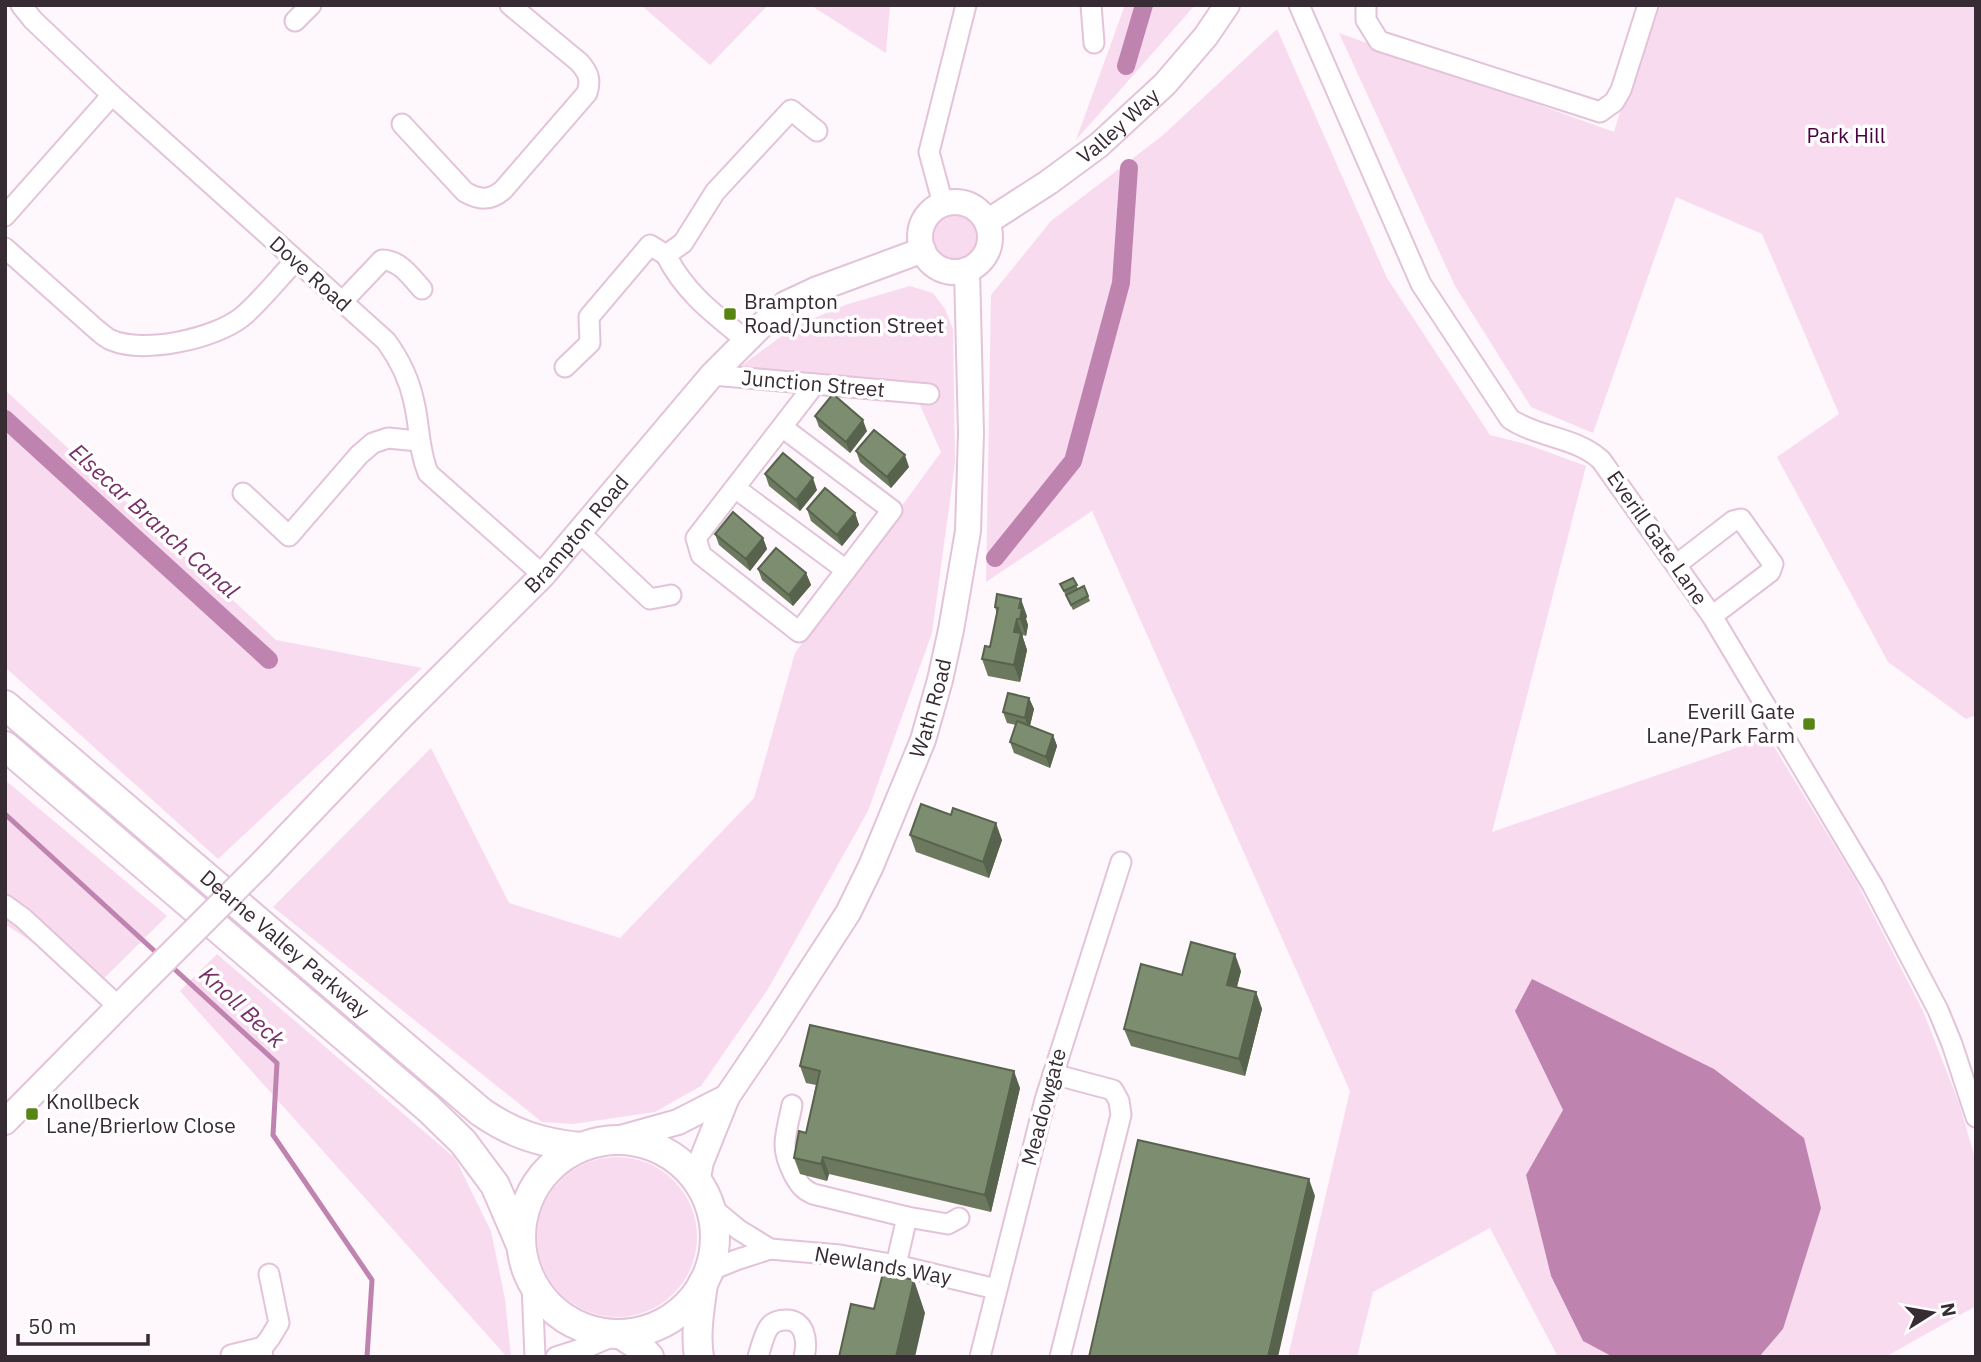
<svg xmlns="http://www.w3.org/2000/svg" width="1981" height="1362" viewBox="0 0 1981 1362" font-family="'IBM Plex Sans',sans-serif">
  <style>
    .green { fill: #f9dbf0 }
    .water { fill: #bf83af }
    .lines { fill: none; stroke-linecap: round; stroke-linejoin: round }
    .stream { stroke: #bf83af; stroke-width: 5 }
    .canal { stroke: #bf83af; stroke-width: 18 }
    .minor-casing { stroke: #e3c3d9; stroke-width: 23 }
    .major-casing { stroke: #e3c3d9; stroke-width: 28 }
    .highway-casing { stroke: #e3c3d9; stroke-width: 32 }
    .minor { stroke: #fff; stroke-width: 19 }
    .major { stroke: #fff; stroke-width: 24 }
    .highway { stroke: #fff; stroke-width: 28 }
    .major-bridge-casing { stroke: #e3c3d9; stroke-width: 28; stroke-linecap: butt }
    .major-bridge { stroke: #fff; stroke-width: 24 }
    .wall { fill: #6c795f }
    .shaded-wall { fill: #58634e }
    .building { fill: #7d8d6f; stroke: #58634e; stroke-width: 2 }
    .poi-dot { fill: #578413; stroke: #fff; stroke-width: 2.5 }
    .labels { text-anchor: middle; stroke-width: 7; stroke-linejoin: round; paint-order: stroke }
    .street-label { font-size: 21px; fill: #372b34; stroke: #fff }
    .park-label { font-size: 21px; fill: #4b013f; stroke: #fff }
    .poi-label { font-size: 21px; fill: #372b34; stroke: #fff; text-anchor: start }
    .water-label { font-size: 23px; font-style: italic; fill: #783068; stroke: #fff }
  </style>
  <rect width="100%" height="100%" fill="#fef7fc"/>
  <!-- green -->
  <g class="green">
    <path d="M641,5H768L710,65Z"/>
    <path d="M810,5H890L886,53Z"/>
    <path d="M1125,5H1195L1076,140Z"/>
    <path d="M1652,5H1976V715L1966,719L1888,662L1777,457L1839,414L1762,234L1676,197L1593,433L1531,407L1455,286L1339,33L1614,132Z"/>
    <path d="M1277,29L1387,278L1490,435L1526,444L1586,466L1492,832L1768,737L1855,879L1923,1011L1959,1103L1976,1162V1306L1885,1357H1759L1783,1329L1515,1011L1563,1110L1526,1175L1551,1276L1583,1341L1613,1357H1558L1490,1228L1373,1292L1357,1357H1288L1350,1091L1092,511L986,582L991,295L1051,221L1162,136Z"/>
    <circle cx="956" cy="237" r="24"/>
    <path d="M910,286L933,293L945,309L953,329L955,463L932,633L868,811L768,989L701,1086L655,1112L573,1124L542,1122L273,907L431,748L509,903L620,938L754,798L795,653L941,452L919,403L718,383L794,327L845,305Z"/>
    <path d="M5,390L276,640L422,668L218,859L5,667Z"/>
    <path d="M5,780L167,916L91,991L62,962L5,924Z"/>
    <path d="M217,954L455,1158L491,1231L505,1299L511,1357H507L180,991Z"/>
    <circle cx="617" cy="1237" r="80"/>
  </g>
  <!-- water -->
  <path class="water" d="M1532,979L1714,1069L1804,1138L1821,1208L1783,1329L1759,1357H1613L1583,1341L1551,1276L1526,1175L1563,1110L1515,1011Z"/>
  <g class="lines">
    <!-- stream -->
    <g class="stream">
      <path d="M5,814L160,956"/>
      <path d="M170,965L277,1063L273,1135L372,1280L367,1357"/>
    </g>
    <!-- canal -->
    <g class="canal">
      <path d="M1126,66L1144,5"/>
      <path d="M5,419L269,660"/>
      <path d="M995,558L1073,461L1121,283L1129,168"/>
    </g>
    <!-- minor casing -->
    <g class="minor-casing">
      <g id="minor">
        <path d="M21,5L33,20L112,95L386,341C400,360 409,378 414,402C420,427 418,448 428,473L543,575"/>
        <path d="M1091,5L1094,43"/>
        <path d="M1299,5L1421,284L1510,419C1539,438 1576,437 1601,460L1712,616L1873,886L1938,1010L1952,1044L1976,1117"/>
        <path d="M1366,5V20L1379,41L1600,112L1614,102L1621,90L1648,5"/>
        <path d="M295,21L311,5"/>
        <path d="M402,124L465,192C479,200 490,201 503,190L587,93C591,80 589,73 579,62L510,5"/>
        <path d="M943,204L929,152L966,5"/>
        <path d="M5,216L112,95"/>
        <path d="M5,248L97,330C101,333 106,338 111,340C144,354 214,339 242,317C260,302 278,279 295,261"/>
        <path d="M666,255L683,243L715,192L791,110L817,131"/>
        <path d="M666,255C685,293 714,314 746,340"/>
        <path d="M342,302L382,260C400,260 411,277 422,289"/>
        <path d="M565,367L590,343L589,317L650,245L666,255"/>
        <path d="M712,375L929,394"/>
        <path d="M782,427L892,510L799,632L701,555L696,538L815,384"/>
        <path d="M735,488L846,570"/>
        <path d="M243,493L289,536L359,455L373,443L388,438L418,441"/>
        <path d="M579,532L650,599L671,595"/>
        <path d="M1676,565L1733,521L1741,519L1773,564L1770,572L1712,616"/>
        <path d="M5,905L23,918L119,1007"/>
        <path d="M1053,1074L1113,1090L1119,1101L1121,1115L1060,1357"/>
        <path d="M792,1105C786,1136 779,1146 794,1175C800,1185 802,1189 813,1194L907,1217L948,1224L959,1218"/>
        <path d="M710,1206L739,1230L770,1249"/>
        <path d="M896,1265L907,1217"/>
        <path d="M709,1271L736,1260L770,1249L840,1255L896,1265L996,1289"/>
        <path d="M532,1284L535,1357"/>
        <path d="M231,1355L263,1347"/>
        <path d="M262,1357L263,1347L270,1338L279,1323L269,1274"/>
        <path d="M556,1357L590,1346L616,1335"/>
        <path d="M758,1357C760,1350 765,1331 770,1326C773,1322 780,1320 785,1320C805,1319 808,1341 804,1357"/>
        <path d="M980,1357L1045,1100L1121,862"/>
      </g>
    </g>
    <!-- major casing -->
    <g class="major-casing">
      <g id="major">
        <circle cx="955" cy="237" r="35"/>
        <path id="s1" d="M987,222L1049,182L1099,145L1165,84L1206,36L1227,5"/>
        <path id="s2" d="M260,865L401,717L543,575L712,375L769,318L785,304L815,290L923,250"/>
        <path d="M5,1122L132,993"/>
        <path d="M617,1139L678,1122L727,1097"/>
        <path id="s3" d="M697,1182L701,1162L727,1097L771,1032L848,913L871,866L923,740L940,680L951,630L968,531L971,433L967,270"/>
      </g>
    </g>
    <!-- highway casing -->
    <g class="highway-casing">
      <g id="highway">
        <path id="s4" d="M5,705L481,1112C513,1134 541,1143 580,1147"/>
        <path d="M5,746L428,1108L463,1142L495,1185L520,1243"/>
        <circle cx="618" cy="1237" r="97"/>
        <path d="M622,1335L639,1346L649,1357"/>
        <path d="M699,1357C695,1333 700,1307 703,1283"/>
      </g>
    </g>
    <!-- minor -->
    <use href="#minor" class="minor"/>
    <!-- major -->
    <use href="#major" class="major"/>
    <!-- highway -->
    <use href="#highway" class="highway"/>
    <!-- major-bridge casing -->
    <g class="major-bridge-casing">
      <path id="major-bridge" d="M132,993L260,865"/>
    </g>
    <!-- major-bridge -->
    <use href="#major-bridge" class="major-bridge"/>
  </g>
  <!-- wall -->
  <g class="wall">
    <path d="M815,416L867,431L850,453L819,427Z"/>
    <path d="M856,451L909,467L891,488L860,462Z"/>
    <path d="M765,474L817,490L800,511L769,486Z"/>
    <path d="M807,509L855,513L859,525L842,546L811,521Z"/>
    <path d="M715,534L763,538L767,549L750,571L719,545Z"/>
    <path d="M758,569L806,573L811,585L793,606L762,580Z"/>
    <path d="M1073,578L1078,589L1088,596L1090,601L1073,610L1060,584Z"/>
    <path d="M995,607L1027,616L1026,619L1028,625L1026,636L1023,635V638L1027,650L1020,682L988,676L982,659L990,647L997,614Z"/>
    <path d="M1029,698L1034,709L1030,726L1053,735L1057,746L1050,768L1014,753L1010,742L1016,725L1007,723L1003,712Z"/>
    <path d="M910,835L1002,840L989,878L916,852Z"/>
    <path d="M1241,971L1237,987L1256,992L1262,1009L1245,1076L1131,1046L1124,1029Z"/>
    <path d="M800,1066L1020,1088L991,1212L829,1174L827,1181L800,1174L794,1158L806,1133L816,1085L806,1083Z"/>
  </g>
  <!-- shaded-wall -->
  <g class="shaded-wall">
    <path d="M863,420L867,431L850,453L846,442Z"/>
    <path d="M905,455L909,467L891,488L887,477Z"/>
    <path d="M813,478L817,490L800,511L796,500Z"/>
    <path d="M855,513L859,525L842,546L837,535Z"/>
    <path d="M763,538L767,549L750,571L746,559Z"/>
    <path d="M806,573L811,585L793,606L789,595Z"/>
    <path d="M1021,599L1027,616L1026,619L1028,625L1026,636L1020,619L1019,608Z"/>
    <path d="M1017,619L1027,650L1020,682L1014,665V632Z"/>
    <path d="M1029,698L1034,709L1029,729L1025,718Z"/>
    <path d="M1053,735L1057,746L1050,768L1046,757Z"/>
    <path d="M996,823L1002,840L989,878L983,862Z"/>
    <path d="M1235,954L1241,971L1233,1001L1227,985Z"/>
    <path d="M1256,992L1262,1009L1245,1076L1239,1059Z"/>
    <path d="M1014,1071L1020,1088L991,1212L985,1195Z"/>
    <path d="M823,1157L829,1174L827,1181L821,1164Z"/>
    <path d="M1309,1179L1315,1196L1278,1357H1268Z"/>
    <path d="M914,1280L925,1313L915,1357H896Z"/>
  </g>
  <!-- building -->
  <g class="building">
    <path d="M833,394L863,420L846,442L815,416Z"/>
    <path d="M874,430L905,455L887,477L856,451Z"/>
    <path d="M783,453L813,478L796,500L765,474Z"/>
    <path d="M825,488L855,513L837,535L807,509Z"/>
    <path d="M733,512L763,538L746,559L715,534Z"/>
    <path d="M776,548L806,573L789,595L758,569Z"/>
    <path d="M1073,578L1077,585L1064,591L1060,584Z"/>
    <path d="M1084,586L1088,596L1071,605L1066,595Z"/>
    <path d="M997,594L1021,599L1019,608H1022L1020,619H1017L1014,632L1021,633L1014,665L982,659L985,646L990,647L998,608L995,607Z"/>
    <path d="M1008,693L1029,698L1025,718L1003,712Z"/>
    <path d="M1017,721L1053,735L1046,757L1010,742Z"/>
    <path d="M921,804L951,815L953,808L996,823L983,862L910,835Z"/>
    <path d="M1191,942L1235,954L1227,985L1256,992L1239,1059L1124,1029L1141,964L1182,975Z"/>
    <path d="M810,1025L1014,1071L985,1195L823,1157L821,1164L794,1158L799,1131L806,1133L820,1071L800,1066Z"/>
    <path d="M1138,1140L1309,1179L1268,1357H1089Z"/>
    <path d="M883,1273L914,1280L896,1357H839L851,1304L874,1309Z"/>
  </g>
  <!-- markers -->
  <g class="poi-dot">
    <rect x="723" y="307" width="14" height="14" rx="3.5"/>
    <rect x="1802" y="717" width="14" height="14" rx="3.5"/>
    <rect x="25" y="1107" width="14" height="14" rx="3.5"/>
  </g>
  <g class="labels">
    <!-- street labels -->
    <g class="street-label">
      <text dy="7" stroke="none"><textPath href="#s1" startOffset="163">Valley Way</textPath></text>
      <text transform="translate(310 274) rotate(42)" y="7">Dove Road</text>
      <text transform="translate(813 384) rotate(5)" y="7">Junction Street</text>
      <text dy="7" stroke="none"><textPath href="#s2" startOffset="458">Brampton Road</textPath></text>
      <text transform="translate(1657 538) rotate(55)" y="7">Everill Gate Lane</text>
      <text dy="7" stroke="none"><textPath href="#s3" startOffset="532">Wath Road</textPath></text>
      <text dy="7" stroke="none"><textPath href="#s4" startOffset="368">Dearne Valley Parkway</textPath></text>
      <text transform="translate(1044 1107) rotate(-75)" y="7">Meadowgate</text>
      <text transform="translate(883 1266) rotate(10)" y="7">Newlands Way</text>
    </g>
    <!-- park labels -->
    <g class="park-label">
      <text x="1846" y="143">Park Hill</text>
    </g>
    <!-- poi labels -->
    <g class="poi-label">
      <text x="744" y="309">Brampton<tspan x="744" dy="24">Road/Junction Street</tspan></text>
      <text x="1795" y="719" text-anchor="end">Everill Gate<tspan x="1795" dy="24">Lane/Park Farm</tspan></text>
      <text x="46" y="1109">Knollbeck<tspan x="46" dy="24">Lane/Brierlow Close</tspan></text>
    </g>
    <!-- water labels -->
    <g class="water-label">
      <text transform="translate(154 521) rotate(42)" y="8">Elsecar Branch Canal</text>
      <text transform="translate(242 1007) rotate(43)" y="8">Knoll Beck</text>
    </g>
  </g>
  <!-- border -->
  <rect width="1981" height="1362" fill="none" stroke="#372b34" stroke-width="14"/>
  <!-- north arrow -->
  <g transform="translate(1932 1313) rotate(79)" stroke="#ffffff" stroke-width="5" paint-order="stroke">
  <path d="M0-5L12 26L0 18L-12 26Z" fill="#372b34"/>
  <text y="-10" font-size="19" font-weight="bold" text-anchor="middle" fill="#372b34">N</text>
  </g>
  <!-- scale -->
  <path d="M18 1334v10h130v-10" fill="none" stroke="#372b34" stroke-width="3.5"/>
  <text x="28" y="1334" font-size="21" fill="#372b34" stroke="#ffffff" stroke-width="5" paint-order="stroke">50 m</text>
</svg>
